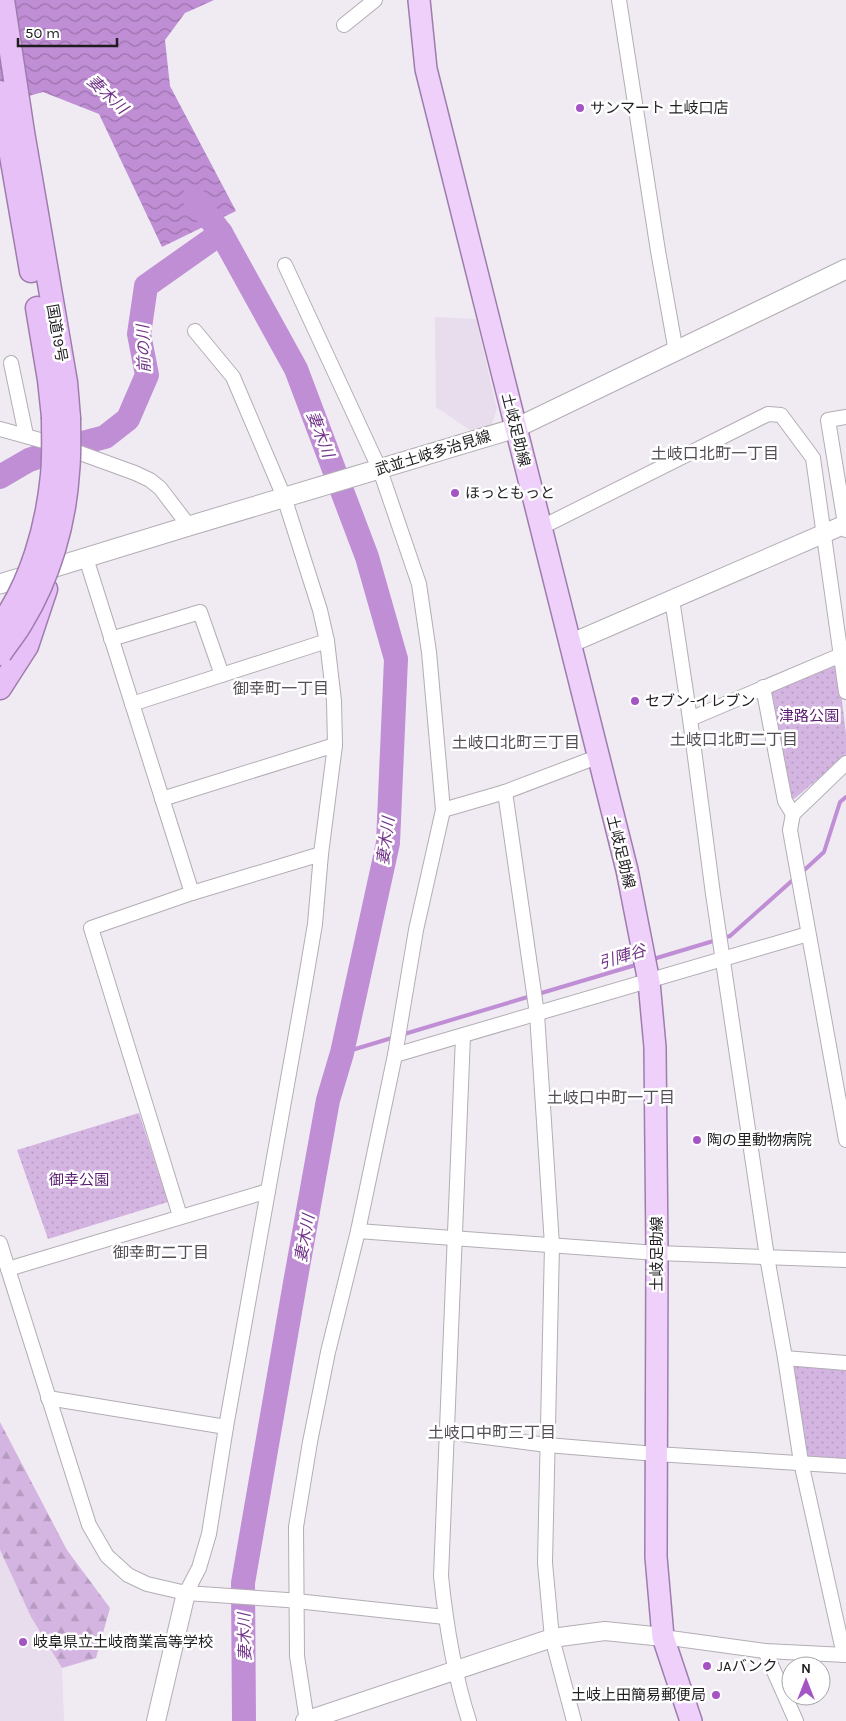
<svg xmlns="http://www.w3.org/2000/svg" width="846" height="1721" viewBox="0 0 846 1721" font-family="Karla,'Noto Sans JP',sans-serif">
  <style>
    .built { fill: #e7ddec }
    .forest { fill: url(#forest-firs) }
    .park { fill: url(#park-dots) }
    .water { fill: url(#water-waves) }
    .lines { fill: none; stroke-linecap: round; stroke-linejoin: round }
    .stream { stroke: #c08ed5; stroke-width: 4 }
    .river { stroke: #c08ed5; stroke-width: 24 }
    .minor-casing { stroke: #b3adb5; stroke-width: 16 }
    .tertiary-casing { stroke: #b3adb5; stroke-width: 20 }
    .secondary-casing { stroke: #b3adb5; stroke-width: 21 }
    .primary-casing { stroke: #9e7dac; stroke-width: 24 }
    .trunk-casing { stroke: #9e7dac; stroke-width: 25 }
    .minor { stroke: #fff; stroke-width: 14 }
    .tertiary { stroke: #fff; stroke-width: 18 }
    .secondary { stroke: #fff; stroke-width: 19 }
    .primary { stroke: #eed0fa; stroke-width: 21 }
    .trunk { stroke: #e8c0f8; stroke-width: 22 }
    .trunk-bridge-casing { stroke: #9e7dac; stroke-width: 25; stroke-linecap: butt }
    .trunk-bridge { stroke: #e8c0f8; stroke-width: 22 }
    .poi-dot { fill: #a554c4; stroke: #fff; stroke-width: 2 }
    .labels { text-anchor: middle; stroke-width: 5; stroke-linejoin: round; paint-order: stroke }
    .poi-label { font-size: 15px; fill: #1f1d20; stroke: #fff; text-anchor: start }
    .street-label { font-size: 15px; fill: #1f1d20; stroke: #fff }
    .park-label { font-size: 15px; fill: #5c1d72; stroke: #fff }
    .water-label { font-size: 16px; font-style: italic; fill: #723489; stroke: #fff }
    .neighbourhood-label { font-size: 16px; fill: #544f56; stroke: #fff }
  </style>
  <defs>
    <pattern id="forest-firs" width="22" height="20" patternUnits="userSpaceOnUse" patternTransform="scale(1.25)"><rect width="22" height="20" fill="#d4b5e1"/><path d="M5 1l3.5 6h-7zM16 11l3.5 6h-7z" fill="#b69bc1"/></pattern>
    <pattern id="park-dots" width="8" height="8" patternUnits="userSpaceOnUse" patternTransform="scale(1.25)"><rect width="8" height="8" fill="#d4b5e1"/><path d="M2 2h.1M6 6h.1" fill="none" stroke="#b69bc1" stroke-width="1.8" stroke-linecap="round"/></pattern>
    <pattern id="water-waves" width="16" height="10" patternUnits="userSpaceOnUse" patternTransform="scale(1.25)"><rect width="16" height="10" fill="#c08ed5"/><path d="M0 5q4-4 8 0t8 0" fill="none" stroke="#9b73ac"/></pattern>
  </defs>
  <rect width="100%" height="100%" fill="#f0ebf3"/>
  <!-- built -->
  <g class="built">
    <path d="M435,317L476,319L497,409L490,429L476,434L436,407Z"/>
    <path d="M0,1550L31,1617L62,1668L64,1721H0Z"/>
  </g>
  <!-- forest -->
  <path class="forest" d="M0,1422L67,1550L110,1608L96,1658L62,1668L31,1617L0,1550Z"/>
  <!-- park -->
  <g class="park">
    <path d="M833,664L838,669L846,734V754L845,756L794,799L789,797L770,694L772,690Z"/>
    <path d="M139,1113L168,1202L48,1239L17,1150Z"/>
    <path d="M791,1366L846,1367V1463L808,1457Z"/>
  </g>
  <!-- water -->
  <path class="water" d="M4,0H214L185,13L165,40L170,86L236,211L162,247L99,114L43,92L0,104V2Z"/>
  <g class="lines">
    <!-- stream -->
    <g class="stream">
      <path d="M800,874L824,852L840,802L846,797"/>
      <path d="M650,960L730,936L795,878"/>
      <path d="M538,994L639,964"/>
      <path d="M401,1035L531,996"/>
      <path d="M342,1053L395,1037"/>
    </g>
    <!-- river -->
    <g class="river">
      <path d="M194,198L221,233L296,369L367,557L396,659L388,843L342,1053L328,1100L295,1283L243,1583L244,1721"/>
      <path d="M0,477L29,460L74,445L105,437L128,419L147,375L139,334L146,286L221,233"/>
    </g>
    <!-- minor casing -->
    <g class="minor-casing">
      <g id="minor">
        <path d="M619,0L658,251L676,352"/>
        <path d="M344,25L375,0"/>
        <path d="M285,265L380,470L419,584L429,652L443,810L416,930L395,1055L358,1231L328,1352L310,1442L296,1527L297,1656L307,1721"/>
        <path d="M11,363L26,435"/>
        <path d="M846,417L828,420L846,530"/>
        <path d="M0,429L58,445L135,473L150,480L160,488L189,526"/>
        <path d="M540,528L768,414L781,415L813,458L846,692"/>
        <path d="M86,558L192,893"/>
        <path d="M672,599L690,719L713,894L767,1257L785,1358L801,1462L844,1655"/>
        <path d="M111,639L200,612L222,675"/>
        <path d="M763,687L785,801L793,814"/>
        <path d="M132,704L327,641"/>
        <path d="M690,719L841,655"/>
        <path d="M846,763L793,814L790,830L846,1140"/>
        <path d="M505,792L537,1014L552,1245L545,1563L552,1638L574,1721"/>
        <path d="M162,799L335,745"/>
        <path d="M443,810L505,792L597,757"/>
        <path d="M463,1036L441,1576C446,1625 454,1674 469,1721"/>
        <path d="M395,1055L808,934"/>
        <path d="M268,1191L8,1269L89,1525L107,1556L128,1575L147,1584L186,1593L287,1600L445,1617"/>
        <path d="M180,1216L91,928L192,893L321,854"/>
        <path d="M358,1231L657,1253L846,1260"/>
        <path d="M0,1243L8,1269"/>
        <path d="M785,1358L846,1363"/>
        <path d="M48,1398L226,1427"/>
        <path d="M446,1432L547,1445L656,1454L846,1466"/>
        <path d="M186,1593L199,1568L209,1534L226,1427L304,989L315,924L321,854L335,745L334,701L327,641L320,610L284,497L233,377L195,331"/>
        <path d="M663,1637L765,1651L846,1655"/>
        <path d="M765,1651L796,1721"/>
      </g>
    </g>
    <!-- tertiary casing -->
    <g class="tertiary-casing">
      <g id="tertiary">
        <path d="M569,644L846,524"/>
        <path d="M156,1721L186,1593"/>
        <path d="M305,1721L552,1638L605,1631L663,1637"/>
      </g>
    </g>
    <!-- secondary casing -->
    <g class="secondary-casing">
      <path id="secondary" d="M0,584L189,526L516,428L846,269"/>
    </g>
    <!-- primary casing -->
    <g class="primary-casing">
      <path id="primary" d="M419,0L426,69L627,870L649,982L655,1047L657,1253L656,1557L663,1637L691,1721"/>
    </g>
    <!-- trunk casing -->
    <g class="trunk-casing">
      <g id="trunk">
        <path d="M3,0L23,132L66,382L69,418"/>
        <path d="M0,92L31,271"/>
        <path d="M37,308L49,380L53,417"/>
        <path d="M0,688L27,646L46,589"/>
      </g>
    </g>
    <!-- minor -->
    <use href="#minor" class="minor"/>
    <!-- tertiary -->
    <use href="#tertiary" class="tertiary"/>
    <!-- secondary -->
    <use href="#secondary" class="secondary"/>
    <!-- primary -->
    <use href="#primary" class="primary"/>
    <!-- trunk -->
    <use href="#trunk" class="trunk"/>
    <!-- trunk-bridge casing -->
    <g class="trunk-bridge-casing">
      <g id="trunk-bridge">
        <path d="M0,626C31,584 47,527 52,475C54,456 53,436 53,417"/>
        <path d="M0,654C7,643 16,633 22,622C49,578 65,523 68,472C70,454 69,436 69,418"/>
      </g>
    </g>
    <!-- trunk-bridge -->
    <use href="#trunk-bridge" class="trunk-bridge"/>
  </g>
  <!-- markers -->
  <g class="poi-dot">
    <circle cx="580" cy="108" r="5"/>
    <circle cx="455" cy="493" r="5"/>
    <circle cx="635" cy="701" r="5"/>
    <circle cx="697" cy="1140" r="5"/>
    <circle cx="23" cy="1642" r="5"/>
    <circle cx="707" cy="1666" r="5"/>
    <circle cx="716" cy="1695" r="5"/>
  </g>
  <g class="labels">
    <!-- poi labels -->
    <g class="poi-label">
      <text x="590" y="113">サンマート 土岐口店</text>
      <text x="465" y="498">ほっともっと</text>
      <text x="645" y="706">セブン-イレブン</text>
      <text x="707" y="1145">陶の里動物病院</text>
      <text x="33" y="1647">岐阜県立土岐商業高等学校</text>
      <text x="717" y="1671">JAバンク</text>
      <text x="706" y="1700" text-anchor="end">土岐上田簡易郵便局</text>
    </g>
    <!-- street labels -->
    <g class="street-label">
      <text transform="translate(57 333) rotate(80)" y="5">国道19号</text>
      <text transform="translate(516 430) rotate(76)" y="5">土岐足助線</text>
      <text transform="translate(433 453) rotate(-17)" y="5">武並土岐多治見線</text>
      <text transform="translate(621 852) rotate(76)" y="5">土岐足助線</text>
      <text transform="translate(657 1254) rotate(-90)" y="5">土岐足助線</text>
    </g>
    <!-- park labels -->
    <g class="park-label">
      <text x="809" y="721">津路公園</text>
      <text x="79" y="1185">御幸公園</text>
    </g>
    <!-- water labels -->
    <g class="water-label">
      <text transform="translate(108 94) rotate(43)" y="6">妻木川</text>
      <text transform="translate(143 349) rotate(-92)" y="6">前の川</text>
      <text transform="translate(321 434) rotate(69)" y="6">妻木川</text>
      <text transform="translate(385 841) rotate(-83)" y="6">妻木川</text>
      <text transform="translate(622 956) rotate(-17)" y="6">引陣谷</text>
      <text transform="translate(304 1238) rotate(-80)" y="6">妻木川</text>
      <text transform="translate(244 1637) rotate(-91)" y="6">妻木川</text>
    </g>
    <!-- neighbourhood labels -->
    <g class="neighbourhood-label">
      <text x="715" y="459">土岐口北町一丁目</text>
      <text x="281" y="694">御幸町一丁目</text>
      <text x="734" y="745">土岐口北町二丁目</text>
      <text x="516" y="748">土岐口北町三丁目</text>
      <text x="611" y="1103">土岐口中町一丁目</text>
      <text x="161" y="1258">御幸町二丁目</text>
      <text x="492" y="1438">土岐口中町三丁目</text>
    </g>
  </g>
  <!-- north arrow -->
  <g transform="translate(806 1681)"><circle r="24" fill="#ffffff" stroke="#a5a5a6"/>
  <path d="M0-4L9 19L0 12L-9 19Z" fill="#a554c4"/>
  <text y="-8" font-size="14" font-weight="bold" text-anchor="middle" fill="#1f1d20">N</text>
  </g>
  <!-- scale -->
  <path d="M18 38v8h99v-8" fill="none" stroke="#1f1d20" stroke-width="2.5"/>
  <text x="25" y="38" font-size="15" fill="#1f1d20" stroke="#ffffff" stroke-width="4" paint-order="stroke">50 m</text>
</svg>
